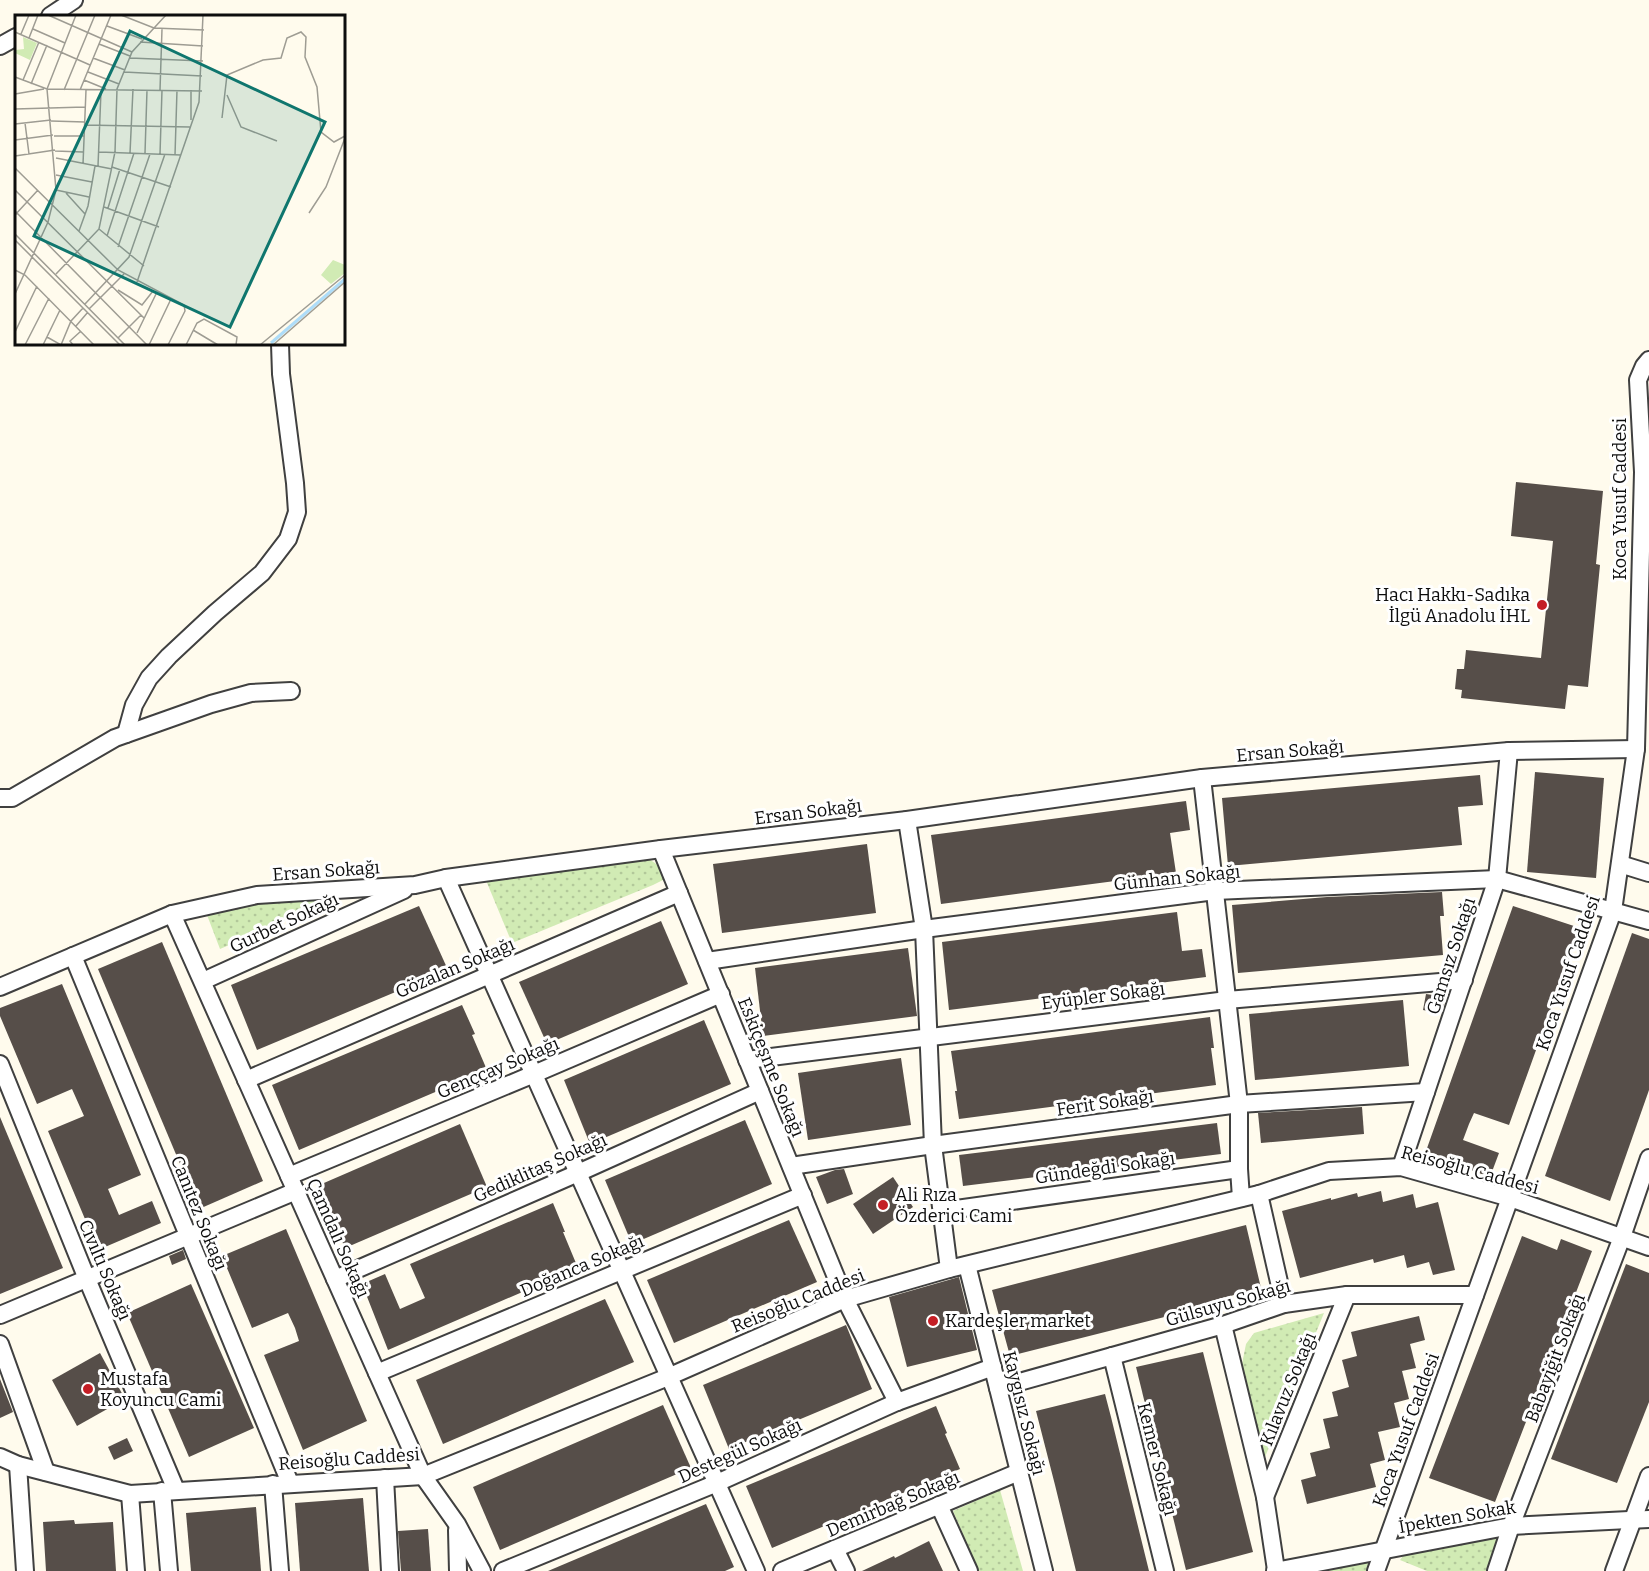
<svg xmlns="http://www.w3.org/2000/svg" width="1649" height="1571" viewBox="0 0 1649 1571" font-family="Bitter,serif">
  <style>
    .grass { fill: url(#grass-dots) }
    .building { fill: #564e49 }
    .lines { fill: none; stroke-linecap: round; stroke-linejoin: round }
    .minor-casing { stroke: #404040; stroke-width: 20 }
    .minor { stroke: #fff; stroke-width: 16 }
    .poi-dot { fill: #c41e25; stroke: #fff; stroke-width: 2 }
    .labels { text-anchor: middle; stroke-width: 6; stroke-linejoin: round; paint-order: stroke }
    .street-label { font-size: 18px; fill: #0d0d0d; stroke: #fff }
    .poi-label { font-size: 18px; fill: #0d0d0d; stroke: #fff; text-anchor: start }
    .inset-river { fill: none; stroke: #aeddf9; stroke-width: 3 }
    .inset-road { fill: none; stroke: #9e9c93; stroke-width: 1.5 }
    .view { fill: #0f766e; fill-opacity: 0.15; stroke: #0f766e; stroke-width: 3 }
    .inset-edge { fill: none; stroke: #0d0d0d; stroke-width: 3 }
  </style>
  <defs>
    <pattern id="grass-dots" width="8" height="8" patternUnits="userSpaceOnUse" patternTransform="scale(1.5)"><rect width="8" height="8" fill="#d1ebb4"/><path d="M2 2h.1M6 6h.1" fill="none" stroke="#b2c89a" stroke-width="1.8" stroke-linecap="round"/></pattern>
  </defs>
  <rect width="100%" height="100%" fill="#fffbed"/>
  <!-- grass -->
  <g class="grass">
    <path d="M636,854C651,859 658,863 667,878L653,885L512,943L485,878Z"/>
    <path d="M364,883L324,904L220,949L207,915L214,907Z"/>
    <path d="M1324,1313L1265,1457L1263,1453L1242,1364L1246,1344L1254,1333Z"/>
    <path d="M1000,1490L1023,1571H979L953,1511Z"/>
    <path d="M1498,1535L1489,1571H1427L1400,1560L1405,1554Z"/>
    <path d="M1374,1555L1368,1571H1292Z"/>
  </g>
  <!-- building -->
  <g class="building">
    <path d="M1516,482L1603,491L1596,564L1600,565L1588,687L1568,685L1565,709L1461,698L1462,690L1455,689L1457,669H1464L1466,650L1541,658L1553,541L1511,536Z"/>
    <path d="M1535,772L1604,778L1596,878L1527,872Z"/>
    <path d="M1480,775L1483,805L1458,807L1462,845L1228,866L1222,798Z"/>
    <path d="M1186,801L1190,830L1170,833L1176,873L941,904L931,835Z"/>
    <path d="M867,844L876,913L722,933L713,864Z"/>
    <path d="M1442,892L1444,916H1440L1443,955L1238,973L1232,905L1327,897Z"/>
    <path d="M419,906L448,970L257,1050L231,985Z"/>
    <path d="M1513,906L1580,928L1509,1125L1474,1113L1469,1124L1463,1140L1499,1153L1490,1177L1462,1167L1463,1164L1426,1151Z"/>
    <path d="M1177,912L1182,951L1202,949L1206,977L949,1010L942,942Z"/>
    <path d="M661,921L688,984L547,1044L519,982Z"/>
    <path d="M1632,933L1649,939V1090L1610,1201L1545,1176Z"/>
    <path d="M162,942L263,1181L199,1209L98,969Z"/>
    <path d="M908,948L917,1016L763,1036L755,968Z"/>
    <path d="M62,984L141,1175L108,1189L119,1215L152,1201L161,1223L98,1250L48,1131L84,1116L72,1089L37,1104L0,1016V1008Z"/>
    <path d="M1426,994L1446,997L1441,1014L1423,1010Z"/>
    <path d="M1403,1000L1409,1066L1255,1080L1249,1014Z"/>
    <path d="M462,1005L475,1034L472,1035L487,1070L299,1150L272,1085Z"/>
    <path d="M1210,1017L1214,1048H1211L1216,1085L959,1119L955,1091H957L951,1051Z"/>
    <path d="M704,1020L731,1084L590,1144L564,1080Z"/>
    <path d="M901,1058L911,1125L808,1140L798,1073Z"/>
    <path d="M1362,1107L1364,1134L1261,1143L1258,1113Z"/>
    <path d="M0,1117L63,1268L0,1294Z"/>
    <path d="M745,1120L772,1184L632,1244L605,1180Z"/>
    <path d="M1217,1123L1221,1154L963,1186L959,1155Z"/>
    <path d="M460,1124L487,1187L345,1248L317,1186Z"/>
    <path d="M844,1169L853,1194L827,1204L816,1177L835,1170Z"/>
    <path d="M893,1177L913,1207L873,1234L853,1204Z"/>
    <path d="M1381,1191L1383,1202L1413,1194L1416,1208L1438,1202L1455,1270L1433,1275L1429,1262L1407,1268L1404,1255L1374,1263L1373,1259L1300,1278L1282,1211L1331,1198V1200L1357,1193L1358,1197Z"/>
    <path d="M553,1203L565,1232H563L578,1268L388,1350L362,1284L385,1274L400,1309L425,1298L410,1264Z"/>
    <path d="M789,1220L817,1282L674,1343L647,1280Z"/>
    <path d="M1246,1225L1261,1288L1211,1301L1212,1305L1010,1356L992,1290Z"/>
    <path d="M286,1229L367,1421L303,1450L264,1355L299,1341L295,1328L288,1313L252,1328L222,1256Z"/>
    <path d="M1522,1236L1557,1250L1561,1239L1592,1251L1495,1502L1429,1478Z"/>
    <path d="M183,1250L186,1259L172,1265L169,1256Z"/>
    <path d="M1626,1264L1649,1273V1402L1617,1483L1551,1459Z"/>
    <path d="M959,1277L977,1350L907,1367L889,1297Z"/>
    <path d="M191,1284L254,1428L189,1457L127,1313Z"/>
    <path d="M605,1299L634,1362L443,1444L416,1380Z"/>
    <path d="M1419,1316L1425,1340L1410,1344L1416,1368L1402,1371L1409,1399L1394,1403L1400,1427L1378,1432L1385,1460L1370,1464L1376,1487L1307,1504L1301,1480L1316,1476L1310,1453L1330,1448L1323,1419L1338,1416L1332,1392L1349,1387L1342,1360L1357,1356L1351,1332Z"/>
    <path d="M846,1325L872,1389L729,1449L703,1385Z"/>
    <path d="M1203,1352L1253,1552L1186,1570L1136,1367Z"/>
    <path d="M100,1353L125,1399L77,1426L52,1380Z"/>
    <path d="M0,1379L13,1412L0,1418Z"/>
    <path d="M1105,1394L1111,1417L1149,1571H1076L1055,1485L1036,1411Z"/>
    <path d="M663,1405L691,1468L500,1550L473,1487Z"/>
    <path d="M936,1406L947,1433L945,1434L960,1469L772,1548L746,1486Z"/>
    <path d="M127,1438L133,1451L114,1460L108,1447Z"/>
    <path d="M363,1498L369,1571H300L295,1503Z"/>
    <path d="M706,1504L734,1567L725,1571H548Z"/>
    <path d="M256,1507L261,1571H191L186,1513Z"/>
    <path d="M74,1520L75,1524L113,1522L116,1571H46L43,1522Z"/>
    <path d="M428,1529L431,1571H401L398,1531Z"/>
    <path d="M929,1541L943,1571H862L894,1556L895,1558Z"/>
  </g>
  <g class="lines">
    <!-- minor casing -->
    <g class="minor-casing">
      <g id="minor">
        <path d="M50,16L74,0"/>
        <path d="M0,46L16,37"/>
        <path d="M126,734L134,705L149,678L169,656L215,613L262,573L288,539L297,512L295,483L281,374L280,344"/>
        <path d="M1202,778L1239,1104V1169L1241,1198"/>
        <path d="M0,798H12L115,738L211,704L251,693L291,691"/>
        <path d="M907,820L924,929L933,1145L949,1269"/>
        <path d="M661,849L845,1299L897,1402"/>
        <path d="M1620,864L1649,873"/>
        <path d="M446,878L756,1571"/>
        <path d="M172,914L423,1476L457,1524L482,1571"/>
        <path d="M73,956L290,1483"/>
        <path d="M707,961L924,929L1215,891L1497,879L1649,921"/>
        <path d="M203,981L404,890"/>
        <path d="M0,987L172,914L257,895L415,885L446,878L661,849L907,820L1202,778L1509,751L1636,749"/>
        <path d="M747,1060L1227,1000L1464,980"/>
        <path d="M0,1064L87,1279L176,1490"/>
        <path d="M246,1080L679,893"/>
        <path d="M791,1166L933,1145L1239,1104L1426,1092"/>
        <path d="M1401,1167L1497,879L1509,751"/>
        <path d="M289,1176L534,1074L721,994"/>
        <path d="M1259,1194L1284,1304"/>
        <path d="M942,1211L1239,1169"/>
        <path d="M967,1265L1044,1571"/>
        <path d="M335,1279L578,1173L760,1091"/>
        <path d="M0,1315L296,1191"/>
        <path d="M1223,1325L1265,1497L1276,1570"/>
        <path d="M0,1344L46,1472"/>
        <path d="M1112,1356L1165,1571"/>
        <path d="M377,1373L803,1195"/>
        <path d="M998,1388L1223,1325L1284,1304L1347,1295H1475"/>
        <path d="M0,1457L18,1465L130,1494L423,1476L668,1377L845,1299L949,1269L1259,1194L1329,1171L1401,1167L1510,1198L1649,1247"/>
        <path d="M18,1465L25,1571"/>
        <path d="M385,1478L390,1571"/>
        <path d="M273,1484L280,1571"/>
        <path d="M162,1491L169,1571"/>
        <path d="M130,1494L136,1571"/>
        <path d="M1265,1497L1347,1295"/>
        <path d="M939,1505L969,1571"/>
        <path d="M457,1530L458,1571"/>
        <path d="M835,1549L846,1571"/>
        <path d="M503,1571L717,1483L897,1402L993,1367"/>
        <path d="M782,1571L1019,1472"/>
        <path d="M1275,1571L1511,1526L1649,1519"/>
        <path d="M1376,1571L1613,911L1636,749L1643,472L1638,380L1644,366L1649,360"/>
        <path d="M1496,1571L1511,1526L1622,1237L1649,1158"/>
        <path d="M1614,1571L1649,1476"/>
      </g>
    </g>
    <!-- minor -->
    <use href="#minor" class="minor"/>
  </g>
  <!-- markers -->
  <g class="poi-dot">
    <circle cx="1542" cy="605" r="6"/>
    <circle cx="883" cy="1205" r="6"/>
    <circle cx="933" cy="1321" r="6"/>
    <circle cx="88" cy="1389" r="6"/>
  </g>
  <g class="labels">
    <!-- street labels -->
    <g class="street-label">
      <text transform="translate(1620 499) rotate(-90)" y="6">Koca Yusuf Caddesi</text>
      <text transform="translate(1290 751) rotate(-5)" y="6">Ersan Sokağı</text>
      <text transform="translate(808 812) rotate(-7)" y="6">Ersan Sokağı</text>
      <text transform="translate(326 871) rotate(-4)" y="6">Ersan Sokağı</text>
      <text transform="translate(1177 878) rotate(-6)" y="6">Günhan Sokağı</text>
      <text transform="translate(284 923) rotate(-25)" y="6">Gurbet Sokağı</text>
      <text transform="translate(1451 956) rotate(-72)" y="6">Gamsız Sokağı</text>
      <text transform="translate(455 968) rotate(-23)" y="6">Gözalan Sokağı</text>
      <text transform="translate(1568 973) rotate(-71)" y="6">Koca Yusuf Caddesi</text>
      <text transform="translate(1103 996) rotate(-7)" y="6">Eyüpler Sokağı</text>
      <text transform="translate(771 1067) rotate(68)" y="6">Eskiçeşme Sokağı</text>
      <text transform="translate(498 1068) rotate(-23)" y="6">Genççay Sokağı</text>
      <text transform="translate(1105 1103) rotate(-8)" y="6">Ferit Sokağı</text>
      <text transform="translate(540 1168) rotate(-24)" y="6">Gediklitaş Sokağı</text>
      <text transform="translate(1105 1168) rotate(-8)" y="6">Gündeğdi Sokağı</text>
      <text transform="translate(1470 1170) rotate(15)" y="6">Reisoğlu Caddesi</text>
      <text transform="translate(199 1213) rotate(68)" y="6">Canıtez Sokağı</text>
      <text transform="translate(338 1238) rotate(66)" y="6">Çamdalı Sokağı</text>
      <text transform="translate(582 1266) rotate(-23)" y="6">Doğanca Sokağı</text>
      <text transform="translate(105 1270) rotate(67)" y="6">Cıvıltı Sokağı</text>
      <text transform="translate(798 1301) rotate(-22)" y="6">Reisoğlu Caddesi</text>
      <text transform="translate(1228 1303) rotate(-16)" y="6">Gülsuyu Sokağı</text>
      <text transform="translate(1555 1358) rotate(-69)" y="6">Babayiğit Sokağı</text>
      <text transform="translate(1288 1389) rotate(-68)" y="6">Kılavuz Sokağı</text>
      <text transform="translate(1024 1413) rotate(76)" y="6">Kaygısız Sokağı</text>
      <text transform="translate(1406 1430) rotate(-70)" y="6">Koca Yusuf Caddesi</text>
      <text transform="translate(740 1451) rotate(-24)" y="6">Destegül Sokağı</text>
      <text transform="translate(349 1459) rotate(-4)" y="6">Reisoğlu Caddesi</text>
      <text transform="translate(1157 1459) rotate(76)" y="6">Kemer Sokağı</text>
      <text transform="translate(893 1504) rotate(-23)" y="6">Demirbağ Sokağı</text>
      <text transform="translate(1457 1517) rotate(-10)" y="6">İpekten Sokak</text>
    </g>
    <!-- poi labels -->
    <g class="poi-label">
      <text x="1530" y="601" text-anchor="end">Hacı Hakkı-Sadıka<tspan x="1530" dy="21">İlgü Anadolu İHL</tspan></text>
      <text x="895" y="1201">Ali Rıza<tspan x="895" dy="21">Özderici Cami</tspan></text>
      <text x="945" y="1327">Kardeşler market</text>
      <text x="100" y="1385">Mustafa<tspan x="100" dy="21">Koyuncu Cami</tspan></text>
    </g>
  </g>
  <!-- overview -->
  <g transform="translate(15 15)">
    <rect width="330" height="330" fill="#fffbed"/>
    <path d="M8,22L22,28L15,45L0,38V35L9,34ZM318,245L330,250V258L316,269L306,260Z" fill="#d1ebb4"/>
    <path class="inset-river" d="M256,328L330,264"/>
    <path class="inset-road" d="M33,0L117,37M106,0L139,13L189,15M92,11L127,24M18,14L50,28M0,17L75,50M6,19L14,0M14,23L23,0M125,27L188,31M84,29L115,41M78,43L110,55M115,43L188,46M73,57L104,69M109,57L187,61M0,62L32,74L187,76M8,65L24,27M69,65L91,74M16,69L32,30M49,75L80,0M65,75L96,0M145,75L147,14M0,79L29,74M212,80L226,112L262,126M0,94L70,92M207,103L212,60L248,45L266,43L272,23L286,17L291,22L290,42L302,72L306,117L319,127L330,121M176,105V75M36,106L70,107M10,108L14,139M0,109L36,105M69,110L175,112M39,121H69M0,125L38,120M40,136L68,137M84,137L166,140M115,138L118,74M130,138L132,75M145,139L147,75M160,140L162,75M0,141L40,135M41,143L97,154M68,149L71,75M83,151L86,76M97,152L156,172M0,153L103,255L169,290L170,296L153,330M41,160L77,167M0,175L129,303M41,175L74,182M51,178L70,199M89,192L144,212M93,193L105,154M0,196L132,330M294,198L311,172L330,123M0,200L23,175M84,214L129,251M64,216L73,191L80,151M0,219L110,330M92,221L119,138M0,225L105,330M103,232L135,139M0,255L10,260L79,330M41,259L84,214L100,137L102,74L117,37L151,0M122,267L184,87L188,0M103,275L127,290L138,276M0,279L33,207L41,175L32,74L61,0M70,289L114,242L150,139M74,294L109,259M61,311L73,297M178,315L203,330M0,317L22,271M122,318L142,277M32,322L46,330L56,306L68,293M103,323L126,300M10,330L34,283M28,330L45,295M58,330L55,326L66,316M134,330L156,284M171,330L182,308L189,304L222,322L221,330M245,330L330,260M258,330L330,267"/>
    <path class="view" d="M115,16L310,107L215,312L19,221Z"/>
    <rect width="330" height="330" class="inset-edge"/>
  </g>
</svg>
